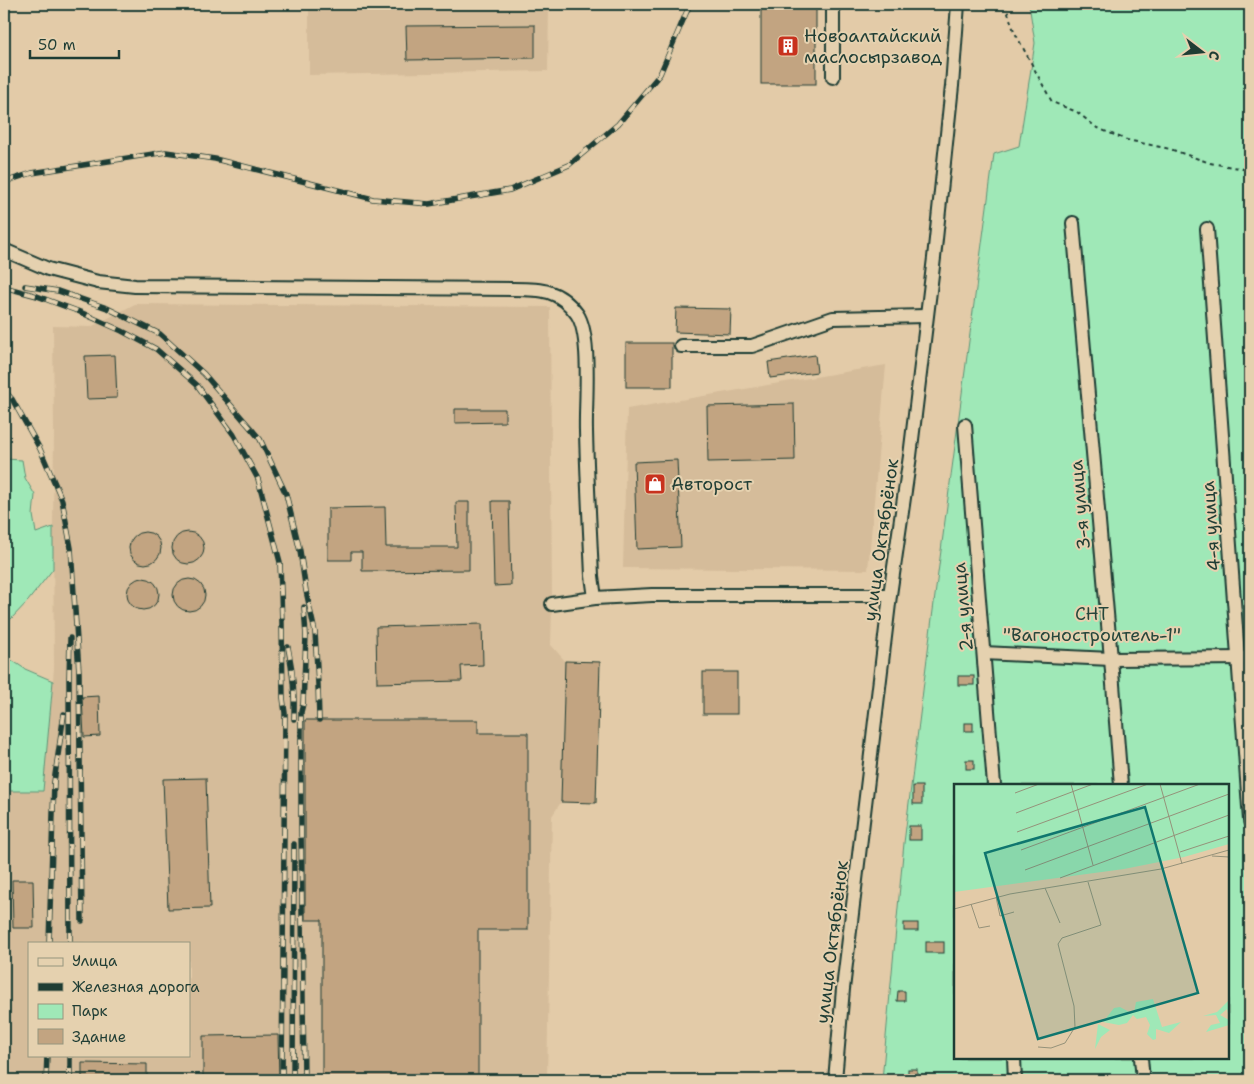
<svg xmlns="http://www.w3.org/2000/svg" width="1254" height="1084" viewBox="0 0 1254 1084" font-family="'Shantell Sans',sans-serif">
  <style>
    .built { fill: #d5bc9a; fill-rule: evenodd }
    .green { fill: #9fe8b7; stroke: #5f9276; fill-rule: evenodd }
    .building { fill: #c2a481; stroke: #1f3d34 }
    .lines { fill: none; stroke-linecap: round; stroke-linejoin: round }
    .minor-casing { stroke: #1f3d34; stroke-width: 16 }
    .path { stroke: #1f3d34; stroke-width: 2; stroke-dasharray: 4 4; stroke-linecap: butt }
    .minor { stroke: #e5d1af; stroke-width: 12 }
    .rail-casing { stroke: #1f3d34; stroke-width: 5.5 }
    .rail { stroke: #e5d1af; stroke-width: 4; stroke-dasharray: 11; stroke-linecap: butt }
    .labels { text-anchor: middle; stroke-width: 4; stroke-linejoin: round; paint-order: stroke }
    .poi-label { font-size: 18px; fill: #1f3d34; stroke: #e5d1af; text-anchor: start }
    .street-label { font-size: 18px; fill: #1f3d34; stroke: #e5d1af }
    .park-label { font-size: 18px; fill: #25463b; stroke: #e5d1af }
    .inset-road { fill: none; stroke: #95927a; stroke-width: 1 }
    .view { fill: #0f766e; fill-opacity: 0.15; stroke: #0f766e; stroke-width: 2.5 }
    .inset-edge { fill: none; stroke: #1f3d34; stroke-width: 2.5 }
  </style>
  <rect width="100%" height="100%" fill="#e3cba8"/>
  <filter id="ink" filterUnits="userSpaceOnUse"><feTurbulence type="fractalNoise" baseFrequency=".02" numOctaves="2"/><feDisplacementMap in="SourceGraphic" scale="10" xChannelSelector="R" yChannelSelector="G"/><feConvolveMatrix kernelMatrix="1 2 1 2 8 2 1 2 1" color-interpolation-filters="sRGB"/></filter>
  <g filter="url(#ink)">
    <!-- built -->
    <g class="built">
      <path d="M309,4H549L548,71L309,75Z"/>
      <path d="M135,304L550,307L552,604L551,645L565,661L600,662L596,803L561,802L552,816L547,1080H4V791H43L54,668L53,527L54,430L53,326L91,327ZM29,943H189V1055H29Z"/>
      <path d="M886,365L868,570L623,568L627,409Z"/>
    </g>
    <!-- green -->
    <g class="green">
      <path d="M1029,4H1250V1080H882L904,843L932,618L994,154L1019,146L1035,43ZM955,785H1228V1058H955Z"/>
      <path d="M6,459L22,460L25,478L35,495L33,515L36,533L53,527V569L28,601L11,619L4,620V460Z"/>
      <path d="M4,655L25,669L53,681L43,791H4Z"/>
    </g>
    <!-- building -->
    <g class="building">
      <rect x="761" y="4" width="55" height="80"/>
      <path d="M535,25V58L407,60L406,26Z"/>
      <path d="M676,308L731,309L730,334L675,332Z"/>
      <rect x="626" y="343" width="46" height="44"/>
      <path d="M115,355L117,398L87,399L85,356Z"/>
      <path d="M815,355L817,372L770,378L768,362Z"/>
      <path d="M794,404L795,460L708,462L707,406Z"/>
      <path d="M455,409H505V422L455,423Z"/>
      <path d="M677,460L681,547L637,549L634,462Z"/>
      <path d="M492,501H509L511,585L494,586Z"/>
      <path d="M456,502H469V570L362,571V552H351V560H328V508L385,507L386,547H457Z"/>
      <circle cx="188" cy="548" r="16"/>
      <circle cx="145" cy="548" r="16"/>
      <circle cx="143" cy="594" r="16"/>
      <circle cx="189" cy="595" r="16"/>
      <path d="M482,624L483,665L461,666L462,681L377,683L376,627Z"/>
      <path d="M565,661L600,662L596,803L561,802Z"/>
      <rect x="703" y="672" width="34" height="42"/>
      <rect x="958" y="676" width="16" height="9"/>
      <path d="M99,696L100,736L84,737L82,697Z"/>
      <path d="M305,720H478V733H528V930H478V1080H322V920H305Z"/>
      <rect x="965" y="723" width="8" height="8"/>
      <rect x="966" y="760" width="8" height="9"/>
      <path d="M206,778L210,908L168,909L163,779Z"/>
      <rect x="913" y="786" width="9" height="18"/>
      <rect x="909" y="826" width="12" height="14"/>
      <path d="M12,880H33L34,928H13Z"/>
      <rect x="904" y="923" width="14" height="8"/>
      <rect x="926" y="942" width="18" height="11"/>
      <path d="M898,991H905V1001H897Z"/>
      <path d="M278,1035L279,1080H203V1036Z"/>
      <path d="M82,1063L147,1064V1080H82Z"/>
      <rect x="908" y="1069" width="9" height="8"/>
    </g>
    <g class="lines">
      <!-- minor casing -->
      <g class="minor-casing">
        <g id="minor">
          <path d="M833,4V77"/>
          <path d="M1073,223L1111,659L1121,785"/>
          <path d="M1207,229L1250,821"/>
          <path d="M4,250L48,269L98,282L135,286L513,289C541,289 559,289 577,314C592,336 585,403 586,431C587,479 590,528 592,576L595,598L652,595H890"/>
          <path d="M681,346H752L833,318L926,316"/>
          <path d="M965,425L994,785"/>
          <path d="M552,604L595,598"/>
          <path d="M984,653L1111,659L1250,658"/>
          <path d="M1014,1058L1015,1080"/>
          <path d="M1141,1058L1143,1080"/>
          <path d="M835,1080L843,989L890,595L910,456L934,258L952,86L958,4"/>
        </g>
      </g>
      <!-- path -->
      <path class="path" d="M1005,4L1014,31L1052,102L1077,112L1097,128L1127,140L1170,149L1210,163L1250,170"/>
      <!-- minor -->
      <use href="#minor" class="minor"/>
      <!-- rail casing -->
      <g class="rail-casing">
        <g id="rail">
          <path d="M4,182L32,173L166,152L215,159L373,199L429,204L510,190L569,165L618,124L660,74L690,4"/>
          <path d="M25,286L58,291L107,308L160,334L204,374L260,439L286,494L300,551L306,591L315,632L318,685L319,720"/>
          <path d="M4,287L37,296L80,312L122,331L156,349L197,385L234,435L258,479L280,562L282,623L283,698L285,713L282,1080"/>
          <path d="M4,390L12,399L40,449L62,500L71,548L79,672L82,921"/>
          <path d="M304,607L306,636L303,704L301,712V829L304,1080"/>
          <path d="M288,647C293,672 295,695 294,719"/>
          <path d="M49,943L54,782L64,714"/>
          <path d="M70,943L69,679L70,638"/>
          <path d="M46,1080L47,1055"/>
          <path d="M70,1080V1055"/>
          <path d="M293,1080L294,844"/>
        </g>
      </g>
      <!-- rail -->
      <use href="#rail" class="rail"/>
    </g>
  </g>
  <!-- icons -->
  <defs>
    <g id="building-square" transform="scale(1.125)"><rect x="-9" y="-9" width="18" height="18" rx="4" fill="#c8321e" stroke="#e5d1af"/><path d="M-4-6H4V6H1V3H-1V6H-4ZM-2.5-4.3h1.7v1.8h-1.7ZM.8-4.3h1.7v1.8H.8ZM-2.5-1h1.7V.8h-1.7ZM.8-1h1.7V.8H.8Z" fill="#fff"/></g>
    <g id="shop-square" transform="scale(1.125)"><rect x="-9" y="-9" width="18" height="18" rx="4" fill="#c8321e" stroke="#e5d1af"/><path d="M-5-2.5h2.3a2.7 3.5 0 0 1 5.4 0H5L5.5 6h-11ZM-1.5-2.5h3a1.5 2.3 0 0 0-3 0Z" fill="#fff"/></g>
  </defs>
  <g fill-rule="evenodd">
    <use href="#building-square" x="788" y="46"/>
    <use href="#shop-square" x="655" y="484"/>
  </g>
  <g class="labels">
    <!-- poi labels -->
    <g class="poi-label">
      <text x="804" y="42">Новоалтайский<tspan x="804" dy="21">маслосырзавод</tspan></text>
      <text x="671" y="490">Авторост</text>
    </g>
    <!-- street labels -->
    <g class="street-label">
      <text transform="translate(1080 505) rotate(-95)" y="6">3-я улица</text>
      <text transform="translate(1211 526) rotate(-94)" y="6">4-я улица</text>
      <text transform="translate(881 540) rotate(-82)" y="6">улица Октябрёнок</text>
      <text transform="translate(963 607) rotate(-95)" y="6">2-я улица</text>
      <text transform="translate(832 942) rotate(-83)" y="6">улица Октябрёнок</text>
    </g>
    <!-- park labels -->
    <g class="park-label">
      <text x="1092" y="620">СНТ<tspan x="1092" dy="21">"Вагоностроитель-1"</tspan></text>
    </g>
  </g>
  <!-- overview -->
  <g transform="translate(954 784)">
    <rect width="275" height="275" fill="#e3cba8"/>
    <path d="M0,0H275V60L230,73L170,85L0,108ZM199,215L208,243L227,238L215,249L202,245V255L199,256L193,250L196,241L192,233L183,235L179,231L173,239L165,241L149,238L160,224L166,223L177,229L180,228L182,218ZM275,216V234L273,225L266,231L275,236V241L252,248L257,241L266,239L262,231L249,232L263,228ZM144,240L156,246L147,253L141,265Z" fill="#9fe8b7"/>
    <path class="inset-road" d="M117,0L139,81M206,0L228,80M61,9L85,0M62,29L139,0M63,48L194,0M67,66L246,0M226,68L275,52M258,72L275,73M71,86L275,10M106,94L275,31M91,104L106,139M42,113L46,132L60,128M17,120L25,144L36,142M0,125L56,110L207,85L275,66M84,263L97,264L111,259L121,243L120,222L104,160L108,154L147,141L134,98"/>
    <path class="view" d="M191,23L244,209L84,255L31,69Z"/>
    <rect width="275" height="275" class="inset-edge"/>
  </g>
  <!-- margin -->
  <rect width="1254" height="1084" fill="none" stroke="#e5d1af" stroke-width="20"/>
  <rect x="10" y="10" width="1234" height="1064" fill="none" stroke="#1f3d34" stroke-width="2" filter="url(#ink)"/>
  <!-- legend -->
  <rect x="28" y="942" width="162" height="115" fill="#e5d1af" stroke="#96967e"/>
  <rect x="38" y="958" width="25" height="8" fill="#e5d1af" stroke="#96967e"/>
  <text x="72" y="966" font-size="15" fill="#1f3d34">Улица</text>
  <rect x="38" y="983" width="25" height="8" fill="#1f3d34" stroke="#96967e"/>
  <text x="72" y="992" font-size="15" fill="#1f3d34">Железная дорога</text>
  <rect x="38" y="1004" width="25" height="15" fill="#9fe8b7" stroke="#96967e"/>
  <text x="72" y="1016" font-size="15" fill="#1f3d34">Парк</text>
  <rect x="38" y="1029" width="25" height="15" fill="#c2a481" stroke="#96967e"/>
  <text x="72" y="1042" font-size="15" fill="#1f3d34">Здание</text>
  <!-- north arrow -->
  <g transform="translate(1202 52) rotate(106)" stroke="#e5d1af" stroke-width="4" paint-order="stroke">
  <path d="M0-4L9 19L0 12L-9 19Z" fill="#1f3d34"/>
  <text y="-8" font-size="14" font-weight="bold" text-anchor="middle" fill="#1f3d34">С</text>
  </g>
  <!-- scale -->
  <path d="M30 50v8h89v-8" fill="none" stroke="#1f3d34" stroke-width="2.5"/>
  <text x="38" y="50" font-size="15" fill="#1f3d34" stroke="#e5d1af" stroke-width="4" paint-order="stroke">50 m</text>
</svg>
